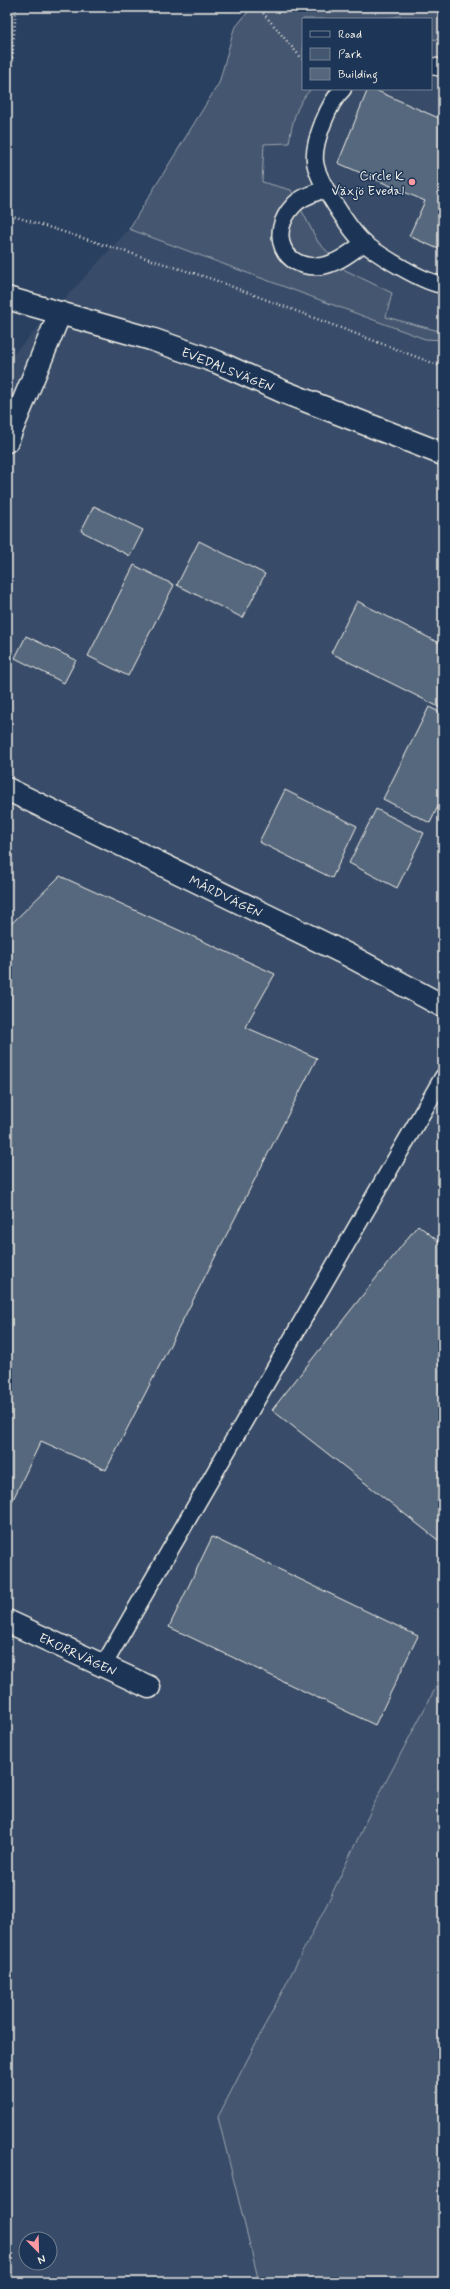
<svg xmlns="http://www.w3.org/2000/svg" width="450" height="2289" viewBox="0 0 450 2289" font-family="Mynerve,sans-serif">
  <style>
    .built { fill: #374c69; fill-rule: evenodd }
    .green { fill: #445771; stroke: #9ca4ac }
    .building { fill: #56677d; stroke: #f4f1e8 }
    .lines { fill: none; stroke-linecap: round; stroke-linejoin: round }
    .service-casing { stroke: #f4f1e8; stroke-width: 19 }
    .minor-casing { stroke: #f4f1e8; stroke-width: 25 }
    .tertiary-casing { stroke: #f4f1e8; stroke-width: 25 }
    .path { stroke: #f4f1e8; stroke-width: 2.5; stroke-dasharray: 1 3; stroke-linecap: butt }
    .service { stroke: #1d3557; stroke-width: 16 }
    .minor { stroke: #1d3557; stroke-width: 22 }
    .tertiary { stroke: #1d3557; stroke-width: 22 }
    .poi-dot { fill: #ff9aa2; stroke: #1d3557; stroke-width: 1.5 }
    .labels { text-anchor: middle; stroke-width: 3; stroke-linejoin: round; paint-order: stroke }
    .poi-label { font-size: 13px; fill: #f4f1e8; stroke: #1d3557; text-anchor: end }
    .street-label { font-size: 13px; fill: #f4f1e8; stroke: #1d3557 }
  </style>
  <rect width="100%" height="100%" fill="#2a4060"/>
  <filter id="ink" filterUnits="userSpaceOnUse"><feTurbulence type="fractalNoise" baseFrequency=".025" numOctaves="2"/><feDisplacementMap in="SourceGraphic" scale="8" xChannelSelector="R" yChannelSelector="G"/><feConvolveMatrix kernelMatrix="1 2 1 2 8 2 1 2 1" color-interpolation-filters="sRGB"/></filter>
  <g filter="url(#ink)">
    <!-- built -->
    <path class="built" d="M252,7H443V1674L374,1804L329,1900L218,2117L259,2282H7V361L129,229L219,83L234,29ZM303,19H431V89H303ZM26,2239H50V2263H26Z"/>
    <!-- green -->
    <g class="green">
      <path d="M252,7H443V40L431,39V19H402L400,16L382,19H303V89H311C296,104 292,123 289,143L264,144L262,182L291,190L318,242L345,270L392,293L386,317L439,331L443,323V340L425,339L129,229L219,83L234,29Z"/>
      <path d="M443,1674V2282H259L218,2117L329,1900L374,1804Z"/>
    </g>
    <!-- building -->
    <g class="building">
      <path d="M368,89H373L443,120V251L409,236L425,201L338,163Z"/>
      <path d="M94,506L143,530L130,556L81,531Z"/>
      <path d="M199,541L265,574L243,618L177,585Z"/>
      <path d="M134,565L174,585L128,676L88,656Z"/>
      <path d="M357,601L443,645V709L331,653Z"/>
      <path d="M26,636L76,660L64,683L15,658Z"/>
      <path d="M429,707L443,714V796L430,823L383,799Z"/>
      <path d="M285,790L357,826L332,878L259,842Z"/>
      <path d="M376,809L424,833L397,888L349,863Z"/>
      <path d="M60,876L275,974L245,1027L317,1058L106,1470L41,1441L7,1512V928Z"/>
      <path d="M418,1225L443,1245V1544L272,1410Z"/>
      <path d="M212,1537L418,1636L375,1725L169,1627Z"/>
    </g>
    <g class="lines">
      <!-- service casing -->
      <g class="service-casing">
        <g id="service">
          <path d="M431,66L443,68"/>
          <path d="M343,89C329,102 313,142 315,161C316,179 351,232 365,244C381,256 424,283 443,285"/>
          <path d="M325,189C315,193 300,197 293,206C268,233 282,270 321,266C337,264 351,252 364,243"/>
          <path d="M103,1666L443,1077"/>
        </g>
      </g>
      <!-- minor casing -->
      <g class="minor-casing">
        <g id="minor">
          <path d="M7,441L60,313"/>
          <path d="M7,789L348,955L443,1006"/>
          <path d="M7,1621L149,1687"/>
        </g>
      </g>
      <!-- tertiary casing -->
      <g class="tertiary-casing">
        <path id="tertiary" d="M7,298L151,339L217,362L284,392L443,454"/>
      </g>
      <!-- path -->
      <g class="path">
        <path d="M258,7L303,60"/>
        <path d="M7,130L16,7"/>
        <path d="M7,214L212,279L443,367"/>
      </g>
      <!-- service -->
      <use href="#service" class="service"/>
      <!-- minor -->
      <use href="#minor" class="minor"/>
      <!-- tertiary -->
      <use href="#tertiary" class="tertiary"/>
    </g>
  </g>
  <!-- markers -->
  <circle class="poi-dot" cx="412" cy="182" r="4"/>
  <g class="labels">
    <!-- poi labels -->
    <g class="poi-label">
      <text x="404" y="180">Circle K<tspan x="404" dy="15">Växjö Evedal</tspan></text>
    </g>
    <!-- street labels -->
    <g class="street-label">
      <text transform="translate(228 369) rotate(22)" y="5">EVEDALSVÄGEN</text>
      <text transform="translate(226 896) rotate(26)" y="5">MÅRDVÄGEN</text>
      <text transform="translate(78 1654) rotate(25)" y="5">EKORRVÄGEN</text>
    </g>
  </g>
  <!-- margin -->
  <rect width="450" height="2289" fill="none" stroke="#1d3557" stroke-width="24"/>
  <rect x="12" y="12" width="426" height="2265" fill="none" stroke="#f4f1e8" stroke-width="1.5" filter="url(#ink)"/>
  <!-- legend -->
  <rect x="302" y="18" width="130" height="72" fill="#1d3557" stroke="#738091"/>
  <rect x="310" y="31" width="20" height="6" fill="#1d3557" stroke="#738091"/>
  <text x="338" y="38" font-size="12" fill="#f4f1e8">Road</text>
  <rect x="310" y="48" width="20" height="12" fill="#445771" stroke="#738091"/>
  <text x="338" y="58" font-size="12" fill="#f4f1e8">Park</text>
  <rect x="310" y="68" width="20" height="12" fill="#56677d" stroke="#738091"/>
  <text x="338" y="78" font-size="12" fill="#f4f1e8">Building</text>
  <!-- north arrow -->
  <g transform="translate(38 2251) rotate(157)"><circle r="19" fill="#1d3557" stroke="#738091"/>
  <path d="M0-3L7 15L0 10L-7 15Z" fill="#ff9aa2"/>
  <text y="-6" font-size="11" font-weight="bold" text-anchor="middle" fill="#f4f1e8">N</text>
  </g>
</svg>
